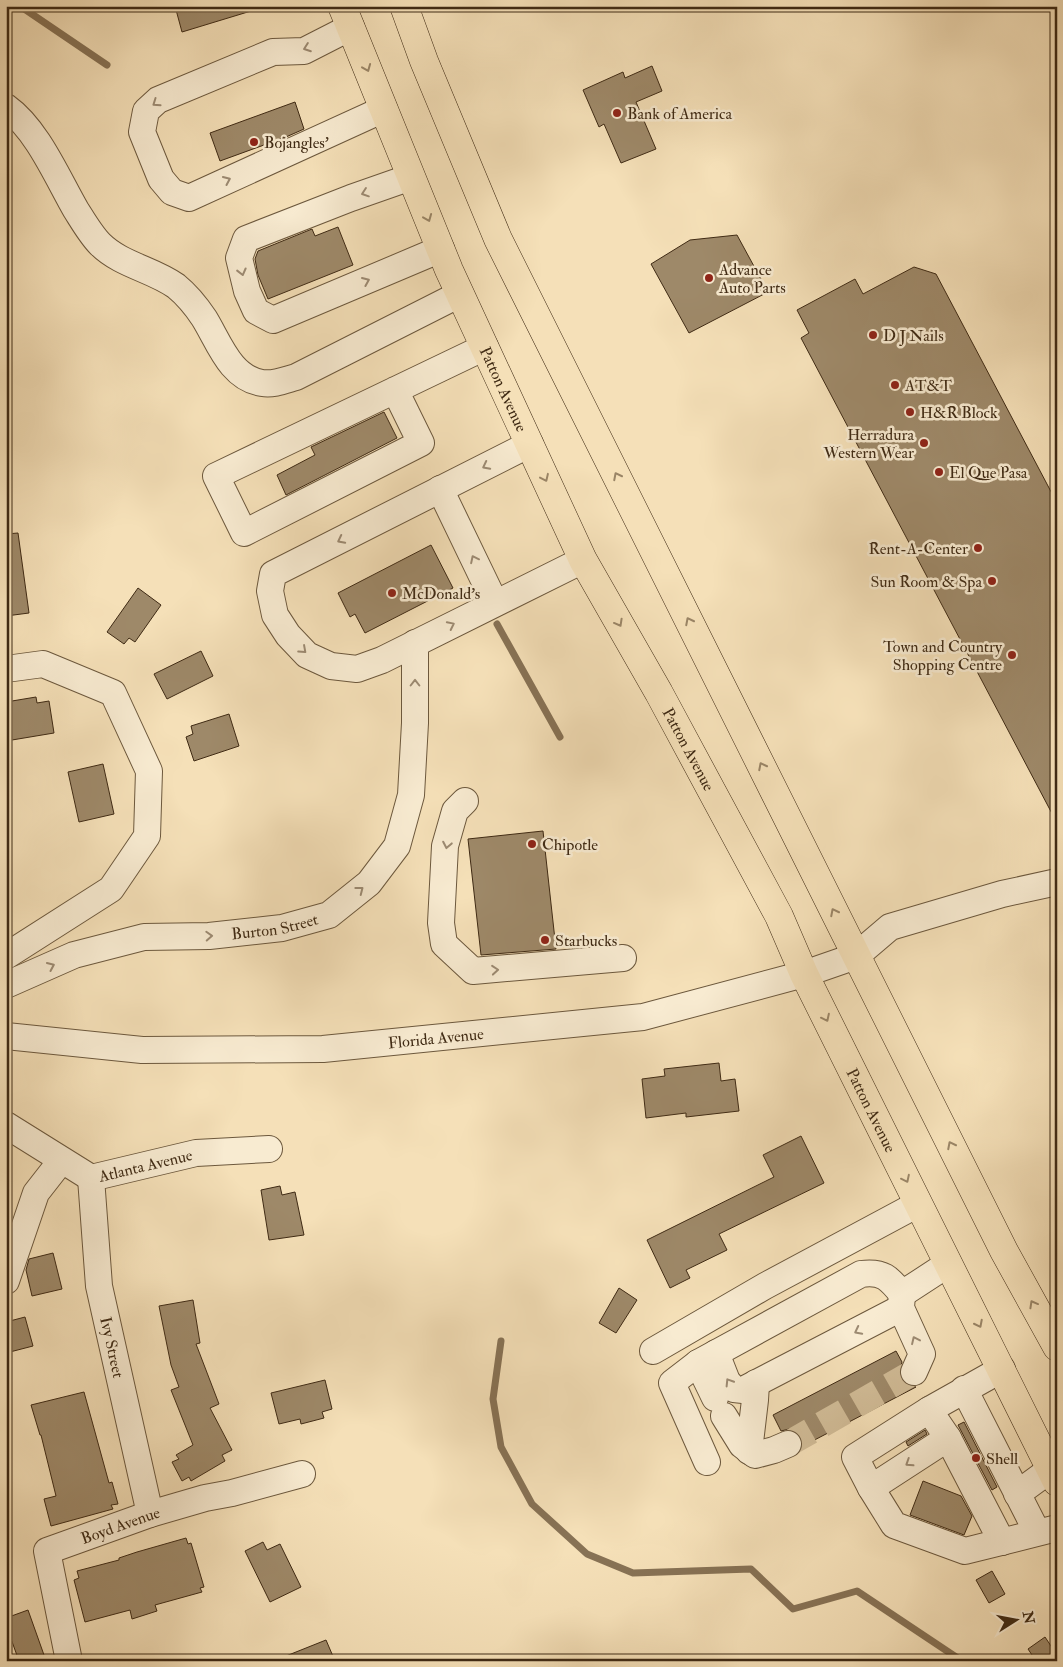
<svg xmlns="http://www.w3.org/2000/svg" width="1063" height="1667" viewBox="0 0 1063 1667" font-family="'IM FELL Double Pica',serif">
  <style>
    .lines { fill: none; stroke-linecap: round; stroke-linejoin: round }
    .stream { stroke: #877255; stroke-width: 7 }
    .building { fill: #9e8969; stroke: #3f2a14 }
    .minor-tunnel { stroke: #d1bc97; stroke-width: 26; stroke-dasharray: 26 13; stroke-linecap: butt }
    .minor-casing { stroke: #6c583d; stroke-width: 28 }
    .major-casing { stroke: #3f2a14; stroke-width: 29 }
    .minor { stroke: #f8ebd1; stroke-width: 26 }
    .major { stroke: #f5e0b8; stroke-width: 28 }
    .oneway { stroke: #9c8a72 }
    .oneway2 { stroke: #9a8566 }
    .poi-dot { fill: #8f2418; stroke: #f8ebd1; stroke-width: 2 }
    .labels { text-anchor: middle; stroke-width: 5; stroke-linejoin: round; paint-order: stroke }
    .poi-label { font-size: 16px; fill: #3f2a14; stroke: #f8ebd1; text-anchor: start }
    .street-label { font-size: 16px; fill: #3f2a14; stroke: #f8ebd1 }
  </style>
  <rect width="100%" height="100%" fill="#f5e0b8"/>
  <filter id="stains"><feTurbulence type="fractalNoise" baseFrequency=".004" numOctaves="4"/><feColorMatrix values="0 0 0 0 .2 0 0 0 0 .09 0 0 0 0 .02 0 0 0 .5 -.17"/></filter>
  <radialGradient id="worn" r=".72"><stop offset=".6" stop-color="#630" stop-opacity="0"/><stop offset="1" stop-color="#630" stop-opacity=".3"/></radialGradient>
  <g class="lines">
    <!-- stream -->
    <g class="stream">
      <path d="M20,6L107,65"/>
      <path d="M497,624L560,737"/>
      <path d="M501,1341L493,1399L501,1447L532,1504L587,1554L633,1573L751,1569L793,1609L857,1591L962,1661"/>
    </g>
  </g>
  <!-- building -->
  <g class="building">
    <path d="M175,6H251V11L182,32Z"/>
    <path d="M652,66L662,91L636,102L656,149L621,163L604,124L599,127L583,90L623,72L625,78Z"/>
    <path d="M295,102L304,129L286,137L220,161L210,133Z"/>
    <path d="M338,227L353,265L268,299L258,275L255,259L258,251L312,229L315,236Z"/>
    <path d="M737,235L768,292L689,333L651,264L690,240Z"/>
    <path d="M914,267L936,274L1057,503V823L801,338L809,333L797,310L855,279L863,294Z"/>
    <path d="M384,412L397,438L286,495L277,475L315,455L311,447Z"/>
    <path d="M18,533L29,613L6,616V534Z"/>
    <path d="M431,545L453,588L365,633L355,614L350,617L338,593Z"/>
    <path d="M138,588L161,605L135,642L129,638L124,644L107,632Z"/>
    <path d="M201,651L213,676L167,699L154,674Z"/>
    <path d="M36,697L37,703L49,701L54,733L6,741V702Z"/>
    <path d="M229,714L239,746L194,761L186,737L193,734L191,726Z"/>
    <path d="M103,764L114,814L79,822L68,772Z"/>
    <path d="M543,831L556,949L481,955L468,839Z"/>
    <path d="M719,1063L721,1081L735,1079L739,1111L686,1117V1113L646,1118L642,1079L665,1076L664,1069Z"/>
    <path d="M801,1136L824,1183L719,1234L727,1250L686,1270L690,1278L670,1288L647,1240L774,1177L763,1155Z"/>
    <path d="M280,1186L282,1195L295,1192L304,1235L269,1240L261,1190Z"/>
    <path d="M53,1253L62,1289L32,1296L26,1270L29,1259Z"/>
    <path d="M619,1288L637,1300L616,1333L599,1323Z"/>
    <path d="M193,1300L200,1343L196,1344L219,1404L210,1408L232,1450L222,1455L225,1461L191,1481L189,1477L182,1481L172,1462L179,1459L176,1455L193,1445L171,1390L179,1387L171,1365L159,1306Z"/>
    <path d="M25,1317L33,1346L6,1353V1322Z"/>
    <path d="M896,1351L902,1362L899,1373L902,1380L907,1385L916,1387L803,1446L802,1439L797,1432L789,1429L781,1431L773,1415Z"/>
    <path d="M325,1380L332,1409L322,1412L324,1418L301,1424L300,1419L279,1424L271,1393Z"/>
    <path d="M84,1392L109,1483L112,1482L118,1504L111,1505L113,1509L51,1526L44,1499L56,1496L41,1435H40L31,1405Z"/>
    <path d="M964,1422L997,1487L992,1490L958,1425Z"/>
    <path d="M925,1430L927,1434L908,1446L906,1442Z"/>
    <path d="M923,1481L961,1496L972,1516L964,1535L910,1515Z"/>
    <path d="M186,1538L188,1544L191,1543L204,1587L200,1588L202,1592L155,1605L157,1611L132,1619L130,1610L85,1622L74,1580L79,1578L77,1571L119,1560V1558L137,1552Z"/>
    <path d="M263,1542L267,1550L280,1544L301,1587L270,1602L245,1551Z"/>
    <path d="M992,1571L1005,1594L989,1603L976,1580Z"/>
    <path d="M28,1610L44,1655L26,1661H19L6,1625V1618Z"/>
    <path d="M1045,1637L1057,1655V1661H1036L1028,1649Z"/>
    <path d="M326,1640L335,1661H276V1660Z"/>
  </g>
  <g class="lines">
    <!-- minor-tunnel -->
    <path class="minor-tunnel" d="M788,1444L914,1372"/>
    <!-- minor casing -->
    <g class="minor-casing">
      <g id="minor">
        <path d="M351,27L304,51L273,52L158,100L146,111L142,132L161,179L172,192L189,198L384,109"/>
        <path d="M6,107C37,129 57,177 76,210C83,221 91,235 100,244C121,265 152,269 176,286C187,295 196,306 204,318C219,342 230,378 262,383C274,385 285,380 296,377L460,294"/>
        <path d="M411,177L351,198L246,239L239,258L247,291L256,311L273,320L441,249"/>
        <path d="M395,390L421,443L244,533L216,476L485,347"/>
        <path d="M530,444L273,574L270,591L275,615L288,635L307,655L331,666L357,669L382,660L583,560"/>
        <path d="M440,489L495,603"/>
        <path d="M6,669L43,664L113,693L149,771L147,836L111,889L6,956"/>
        <path d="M465,801L455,811L445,846L441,923L444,944L473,971L623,958"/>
        <path id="s1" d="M6,985L74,955L144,937L209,936L282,928L329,915L369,883L397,846L411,795L415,723V643"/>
        <path id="s2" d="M6,1036L142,1050L323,1049L643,1017L804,974L856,956L890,927L1002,894L1057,882"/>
        <path id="s3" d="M6,1125L91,1178L196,1153L269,1149"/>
        <path id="s4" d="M91,1178L99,1286L150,1514"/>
        <path d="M6,1281L36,1193L61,1161"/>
        <path d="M902,1294L901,1308L922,1354L914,1372"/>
        <path d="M653,1351L765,1286L918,1204"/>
        <path d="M716,1353L727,1381L734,1389L743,1390L901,1308"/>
        <path d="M698,1363L715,1398"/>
        <path d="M1002,1369L929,1410L855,1457L871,1488L894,1525L965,1551L1057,1528"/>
        <path d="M964,1389L1037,1532"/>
        <path d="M929,1410L948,1438L1002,1542"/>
        <path d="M724,1416L742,1445L755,1455L774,1450L788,1444"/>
        <path d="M749,1451L755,1400L756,1383"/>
        <path d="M707,1462L672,1383L698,1363L861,1274C883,1271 889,1278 902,1294L948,1264"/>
        <path d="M871,1488L948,1438"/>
        <path d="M1017,1494L1051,1469"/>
        <path id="s5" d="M69,1661L47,1551L150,1514L205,1498L232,1493L302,1474"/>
      </g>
    </g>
    <!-- major casing -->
    <g class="major-casing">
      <g id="major">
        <path id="s6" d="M342,6L449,270L583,560L659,693L779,916L804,974L1057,1482"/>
        <path d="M404,6L424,61L498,239L1004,1251L1057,1347"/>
      </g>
    </g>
    <!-- minor -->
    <use href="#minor" class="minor"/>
    <!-- major -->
    <use href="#major" class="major"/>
  </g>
  <!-- one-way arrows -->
  <defs><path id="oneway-chevron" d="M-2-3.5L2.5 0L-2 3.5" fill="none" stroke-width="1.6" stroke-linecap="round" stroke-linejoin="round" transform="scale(1.25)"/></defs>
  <g class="oneway">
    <use href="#oneway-chevron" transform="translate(307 48) rotate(160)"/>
    <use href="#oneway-chevron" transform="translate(156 103) rotate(145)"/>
    <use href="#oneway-chevron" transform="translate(227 180) rotate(-24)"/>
    <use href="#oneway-chevron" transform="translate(365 193) rotate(161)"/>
    <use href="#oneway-chevron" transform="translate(242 272) rotate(76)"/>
    <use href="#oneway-chevron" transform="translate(366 281) rotate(-23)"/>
    <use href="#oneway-chevron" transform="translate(486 466) rotate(153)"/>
    <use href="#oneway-chevron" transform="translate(341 540) rotate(153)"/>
    <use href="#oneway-chevron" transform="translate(474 559) rotate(-116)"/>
    <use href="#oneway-chevron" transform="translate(451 625) rotate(-26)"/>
    <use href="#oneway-chevron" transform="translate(303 650) rotate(42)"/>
    <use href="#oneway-chevron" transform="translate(415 683) rotate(-90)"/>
    <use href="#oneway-chevron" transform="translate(447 845) rotate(101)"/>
    <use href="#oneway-chevron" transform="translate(360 890) rotate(-38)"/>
    <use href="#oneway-chevron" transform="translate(209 936) rotate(-3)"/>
    <use href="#oneway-chevron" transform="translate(51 966) rotate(-24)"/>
    <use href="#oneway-chevron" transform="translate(495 970) rotate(-5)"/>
    <use href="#oneway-chevron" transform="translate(858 1331) rotate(153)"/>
    <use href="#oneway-chevron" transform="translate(915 1340) rotate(-115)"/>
    <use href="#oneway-chevron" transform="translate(729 1382) rotate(-122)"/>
    <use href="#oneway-chevron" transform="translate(909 1463) rotate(147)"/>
  </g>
  <g class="oneway2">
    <use href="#oneway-chevron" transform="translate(367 68) rotate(68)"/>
    <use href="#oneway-chevron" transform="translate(428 218) rotate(68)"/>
    <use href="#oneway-chevron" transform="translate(617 476) rotate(-117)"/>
    <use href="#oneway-chevron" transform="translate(545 478) rotate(65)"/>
    <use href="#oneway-chevron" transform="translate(689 621) rotate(-117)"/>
    <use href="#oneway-chevron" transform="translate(619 623) rotate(61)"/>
    <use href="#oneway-chevron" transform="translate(762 766) rotate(-117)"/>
    <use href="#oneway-chevron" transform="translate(834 912) rotate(-117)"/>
    <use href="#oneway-chevron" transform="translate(826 1018) rotate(64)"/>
    <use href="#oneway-chevron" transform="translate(951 1145) rotate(-117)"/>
    <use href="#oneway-chevron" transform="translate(906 1179) rotate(64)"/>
    <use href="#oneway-chevron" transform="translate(1033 1304) rotate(-119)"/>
    <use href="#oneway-chevron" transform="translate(979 1324) rotate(63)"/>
  </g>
  <!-- markers -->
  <g class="poi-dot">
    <circle cx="617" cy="113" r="5"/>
    <circle cx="254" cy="142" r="5"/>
    <circle cx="709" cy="278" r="5"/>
    <circle cx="873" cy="335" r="5"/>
    <circle cx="895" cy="385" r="5"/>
    <circle cx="910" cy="412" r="5"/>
    <circle cx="924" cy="443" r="5"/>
    <circle cx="939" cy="472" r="5"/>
    <circle cx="978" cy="548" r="5"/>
    <circle cx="992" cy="581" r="5"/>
    <circle cx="392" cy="593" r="5"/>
    <circle cx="1012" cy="655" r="5"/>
    <circle cx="532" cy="844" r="5"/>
    <circle cx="545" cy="940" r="5"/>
    <circle cx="976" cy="1458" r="5"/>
  </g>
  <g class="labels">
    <!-- poi labels -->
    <g class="poi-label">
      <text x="627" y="119">Bank of America</text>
      <text x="264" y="148">Bojangles'</text>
      <text x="719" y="275">Advance<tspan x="719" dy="18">Auto Parts</tspan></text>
      <text x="883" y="341">D J Nails</text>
      <text x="905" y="391">AT&amp;T</text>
      <text x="920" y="418">H&amp;R Block</text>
      <text x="914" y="440" text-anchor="end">Herradura<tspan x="914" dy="18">Western Wear</tspan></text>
      <text x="949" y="478">El Que Pasa</text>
      <text x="968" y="554" text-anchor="end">Rent-A-Center</text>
      <text x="982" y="587" text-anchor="end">Sun Room &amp; Spa</text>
      <text x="402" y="599">McDonald's</text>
      <text x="1002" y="652" text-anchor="end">Town and Country<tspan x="1002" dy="18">Shopping Centre</tspan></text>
      <text x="542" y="850">Chipotle</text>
      <text x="555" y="946">Starbucks</text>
      <text x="986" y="1464">Shell</text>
    </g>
    <!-- street labels -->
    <g class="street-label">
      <text dy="6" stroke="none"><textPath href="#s6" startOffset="416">Patton Avenue</textPath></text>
      <text dy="6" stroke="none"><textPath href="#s6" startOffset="821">Patton Avenue</textPath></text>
      <text dy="6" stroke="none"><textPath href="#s1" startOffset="278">Burton Street</textPath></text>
      <text dy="6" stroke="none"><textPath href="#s2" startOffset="431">Florida Avenue</textPath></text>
      <text dy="6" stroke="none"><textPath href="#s6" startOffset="1226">Patton Avenue</textPath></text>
      <text dy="6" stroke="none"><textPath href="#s3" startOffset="156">Atlanta Avenue</textPath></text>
      <text dy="6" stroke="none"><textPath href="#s4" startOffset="171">Ivy Street</textPath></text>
      <text dy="6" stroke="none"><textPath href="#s5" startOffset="190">Boyd Avenue</textPath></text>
    </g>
  </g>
  <!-- margin -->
  <rect width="1063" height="1667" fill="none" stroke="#f5e0b8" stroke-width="25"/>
  <rect x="8" y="8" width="1048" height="1652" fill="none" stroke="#3f2a14" stroke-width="2.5"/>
  <rect x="12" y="12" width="1038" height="1642" fill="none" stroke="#3f2a14"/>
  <!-- north arrow -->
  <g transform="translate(1016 1620) rotate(79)" stroke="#f8ebd1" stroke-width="4" paint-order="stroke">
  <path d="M0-4L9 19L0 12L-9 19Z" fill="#3f2a14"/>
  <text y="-8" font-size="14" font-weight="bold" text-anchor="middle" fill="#3f2a14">N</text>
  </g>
  <rect width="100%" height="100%" filter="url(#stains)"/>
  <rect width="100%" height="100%" fill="url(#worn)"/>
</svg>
